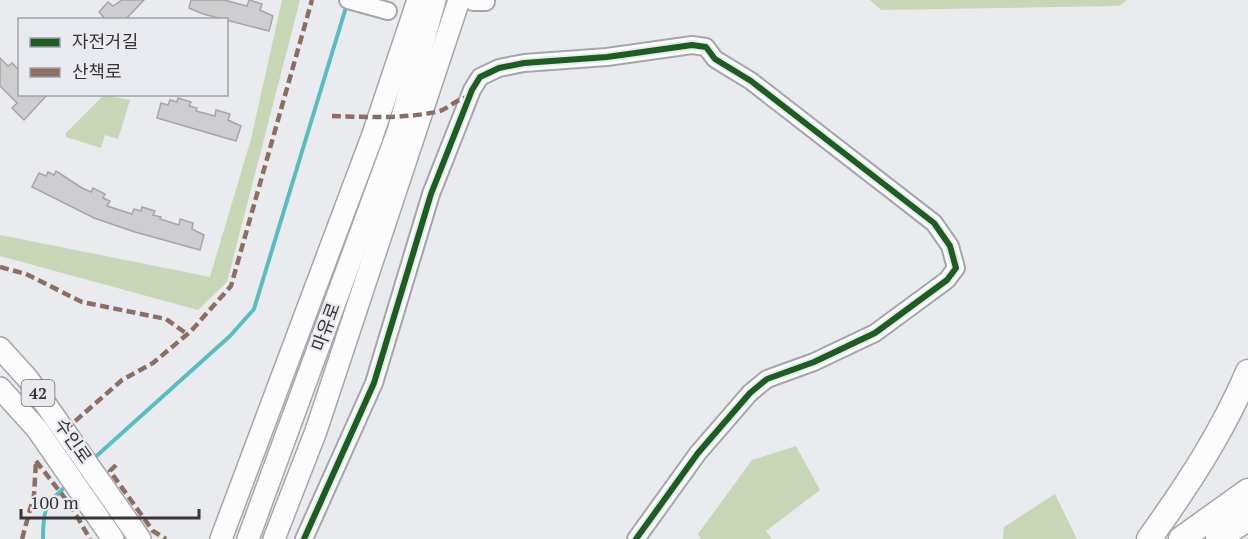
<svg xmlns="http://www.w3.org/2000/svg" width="1248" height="539" viewBox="0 0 1248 539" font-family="'PT Serif','Noto Sans KR',serif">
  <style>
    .green { fill: #c8d6b6 }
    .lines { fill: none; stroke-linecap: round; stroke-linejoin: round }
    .stream { stroke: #59bec0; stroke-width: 4 }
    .building { fill: #cecdcf; stroke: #a6a6a7; stroke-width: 1.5 }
    .minor-casing { stroke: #a5a6a9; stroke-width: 20 }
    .major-casing { stroke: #a5a6a9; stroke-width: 24 }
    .highway-casing { stroke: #a5a6a9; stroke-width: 27 }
    .minor { stroke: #fcfcfd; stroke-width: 16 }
    .major { stroke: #fcfcfd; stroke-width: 21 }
    .highway { stroke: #fcfcfd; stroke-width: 24 }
    .quiet { stroke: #8d6e63; stroke-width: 4.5; stroke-dasharray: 9 4.5; stroke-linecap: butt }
    .cycleway-casing { stroke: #e9eaf0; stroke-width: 10 }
    .cycleway { stroke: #1b5e20; stroke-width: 6 }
    .labels { text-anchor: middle; stroke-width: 4.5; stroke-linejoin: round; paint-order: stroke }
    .shield { fill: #e9eaf0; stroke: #6c6c6f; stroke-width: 1.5 }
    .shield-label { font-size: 16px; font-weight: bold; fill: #363638 }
    .street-label { font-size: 18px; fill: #363638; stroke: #e9eaf0 }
  </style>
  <rect width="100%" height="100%" fill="#eaebef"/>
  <!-- green -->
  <g class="green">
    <path d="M282,0H300L227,282L198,310L0,256V235L210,277L251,139Z"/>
    <path d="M870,0H1127L1119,6L881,10Z"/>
    <path d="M104,95L130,100L118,139L105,135L101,148L66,137V133Z"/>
    <path d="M796,446L820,490L766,531L772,539H701L698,534L752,460Z"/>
    <path d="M1055,494L1077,539H1003L1004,527Z"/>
  </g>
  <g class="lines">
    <!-- stream -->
    <g class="stream">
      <path d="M92,460L230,336L254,309L347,4"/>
      <path d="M43,539C43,508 45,506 67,485"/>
    </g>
  </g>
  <!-- building -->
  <g class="building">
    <path d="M122,0H144L125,20H106L99,12L108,2L113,6Z"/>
    <path d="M191,0H224L247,6L249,0L262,4L260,10L273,16L269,31L203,14L189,8Z"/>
    <path d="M0,58L8,66L12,63L20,71V94H48L24,120L12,108L17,103L0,86Z"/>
    <path d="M178,98L191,102L189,106L197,108L196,111L215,116L216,110L230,114L228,120L241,126L236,141L157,118L161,103L168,105L170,100L177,102Z"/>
    <path d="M56,171L82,188L91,192L93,188L105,194L103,198L110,201L107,206L132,214L134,209L141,211L142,207L155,211L153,215L161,217L160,219L179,225L180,219L193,223L192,229L204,235L200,250L135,232L94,218L32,187L39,173L46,176L48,172L54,175Z"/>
  </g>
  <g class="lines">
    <!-- minor casing -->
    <g class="minor-casing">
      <g id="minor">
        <path d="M348,0L388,11"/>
        <path d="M473,2H486"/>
        <path d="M304,539L374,383L431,194L472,90L480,77L499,68L524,63L607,57L692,45L706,47L715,59L751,81L934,223L950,246L956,268L947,280L875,333L814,362L767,379L750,393L698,453L636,539"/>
      </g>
    </g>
    <!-- major casing -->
    <g class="major-casing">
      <g id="major">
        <path d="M0,348L28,379L140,539"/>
        <path d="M0,388L37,429L113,539"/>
        <path d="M221,539L372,137L418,0"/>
        <path d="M248,539L398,131L435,0"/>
        <path d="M274,539L316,431L459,0"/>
      </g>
    </g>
    <!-- highway casing -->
    <g class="highway-casing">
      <g id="highway">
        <path d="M1149,539C1187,486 1222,433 1248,372"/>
        <path d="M1181,539L1248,491"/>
        <path d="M1218,539L1248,518"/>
      </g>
    </g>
    <!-- minor -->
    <use href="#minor" class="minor"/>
    <!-- major -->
    <use href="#major" class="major"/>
    <!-- highway -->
    <use href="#highway" class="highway"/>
    <!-- quiet -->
    <g class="quiet">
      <path d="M332,116C365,117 402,119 436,112C448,110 455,99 469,97"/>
      <path d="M0,267L26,274L82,302L166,319L187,334"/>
      <path d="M65,430L122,380L153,363L191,331L231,286L312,0"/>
      <path d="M36,461L71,506L90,539"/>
      <path d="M116,465L110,471L153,531L166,539"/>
      <path d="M22,539L34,495L36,461"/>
    </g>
    <!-- cycleway casing -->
    <g class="cycleway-casing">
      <path id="cycleway" d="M304,539L374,383L431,194L472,90L480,77L499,68L524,63L607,57L692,45L706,47L715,59L751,81L934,223L950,246L956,268L947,280L875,333L814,362L767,379L750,393L698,453L636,539"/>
    </g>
    <!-- cycleway -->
    <use href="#cycleway" class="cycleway"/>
  </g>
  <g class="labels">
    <!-- shield labels -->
    <rect class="shield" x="21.5" y="380" width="33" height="26" rx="4.5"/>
    <g class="shield-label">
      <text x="38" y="399">42</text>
    </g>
    <!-- street labels -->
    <g class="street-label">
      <text transform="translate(326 327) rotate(-70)" y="6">마유로</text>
      <text transform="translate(73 441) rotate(55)" y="6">수인로</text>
    </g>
  </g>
  <!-- legend -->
  <rect x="18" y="18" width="210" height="78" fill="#e9eaf0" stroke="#a1a2a6" stroke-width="1.5"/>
  <rect x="30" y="38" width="30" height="9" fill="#1b5e20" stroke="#a1a2a6" stroke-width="1.5"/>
  <text x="72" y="48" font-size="18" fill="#363638">자전거길</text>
  <rect x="30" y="68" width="30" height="9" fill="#8d6e63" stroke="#a1a2a6" stroke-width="1.5"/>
  <text x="72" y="78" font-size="18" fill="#363638">산책로</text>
  <!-- scale -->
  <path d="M21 509v9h178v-9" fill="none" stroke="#363638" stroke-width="3"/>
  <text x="30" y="509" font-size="18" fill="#363638" stroke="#e9eaf0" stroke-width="4.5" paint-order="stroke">100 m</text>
</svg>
